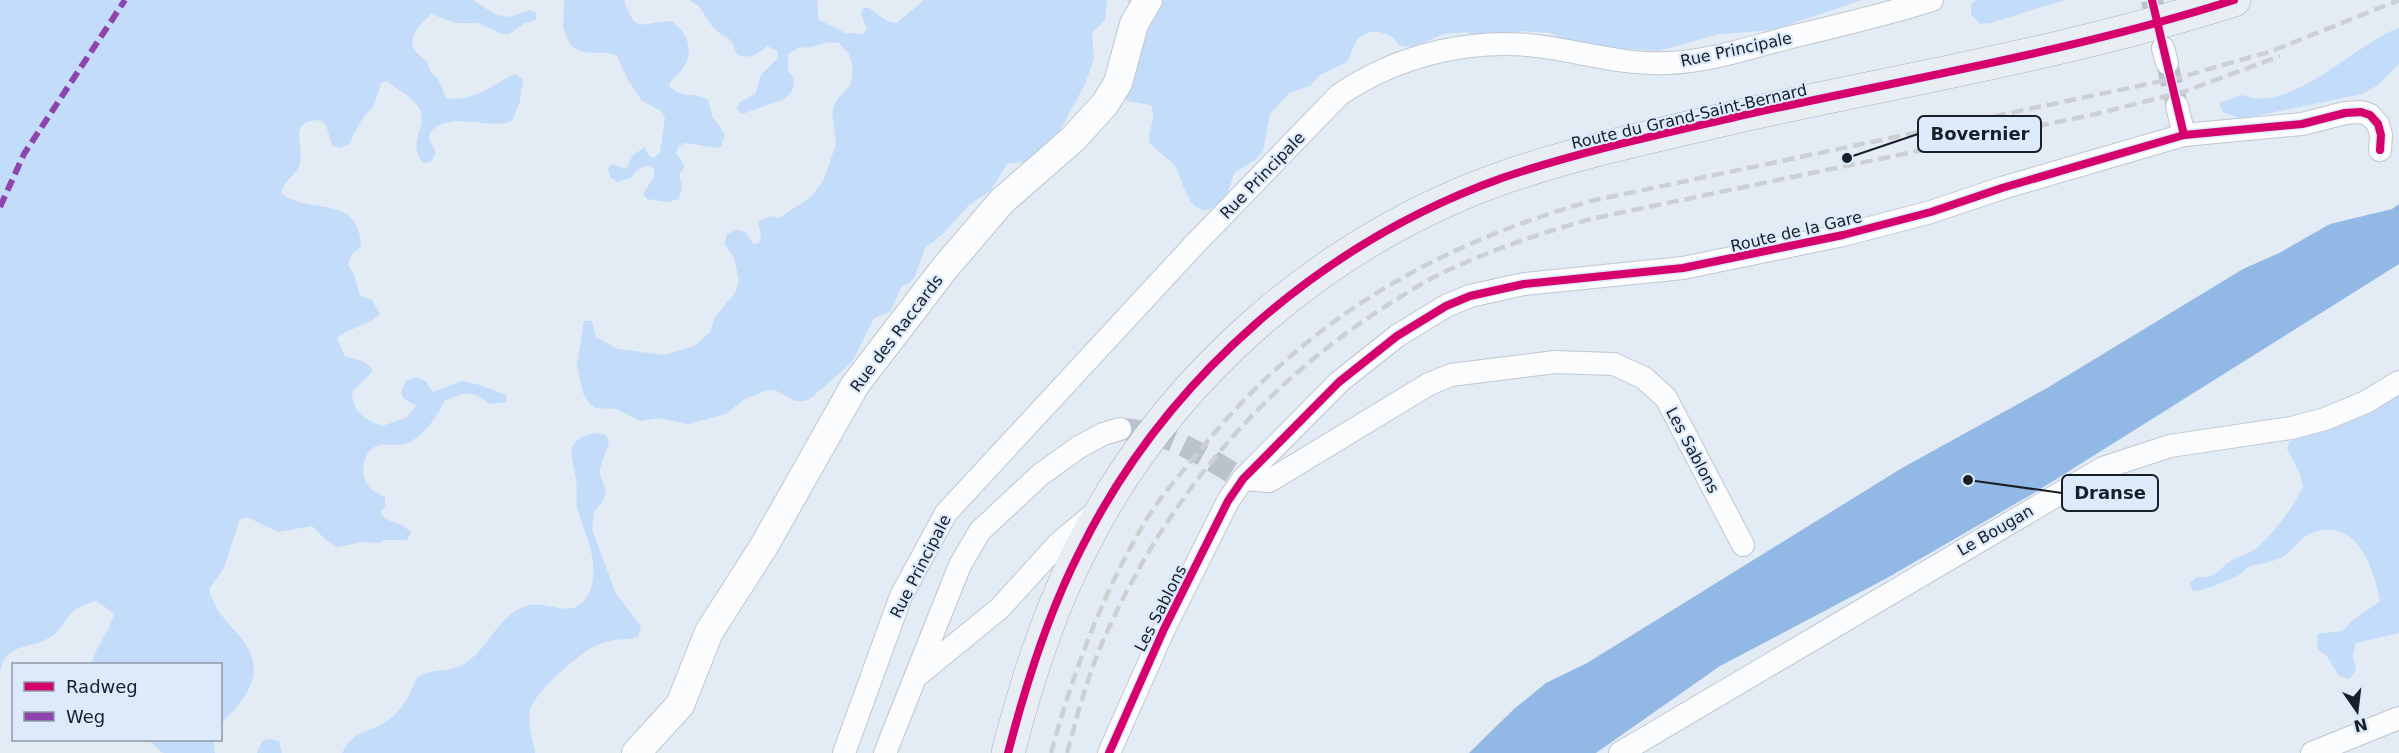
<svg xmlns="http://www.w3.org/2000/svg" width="2399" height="753" viewBox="0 0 2399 753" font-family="'DejaVu Sans',sans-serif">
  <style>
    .green { fill: #c3dcfa }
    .water { fill: #92b9e5 }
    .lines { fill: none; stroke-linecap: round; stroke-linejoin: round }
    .minor-tunnel { stroke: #bac2cb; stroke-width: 22; stroke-dasharray: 22 11; stroke-linecap: butt }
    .minor-casing { stroke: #bfc7d0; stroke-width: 24 }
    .tertiary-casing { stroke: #bfc7d0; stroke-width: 30 }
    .primary-casing { stroke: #a6b2be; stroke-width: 34 }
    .minor { stroke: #fbfcfd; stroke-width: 22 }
    .tertiary { stroke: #fbfcfd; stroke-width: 28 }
    .primary { stroke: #e9eef3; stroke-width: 33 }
    .rail { stroke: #cdcfd2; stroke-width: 4.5; stroke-dasharray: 12 6; stroke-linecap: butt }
    .quiet { stroke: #8e44ad; stroke-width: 6; stroke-dasharray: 12 6; stroke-linecap: butt }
    .cycleway-casing { stroke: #dceafb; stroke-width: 11 }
    .cycleway { stroke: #d6006c; stroke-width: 8 }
    .labels { text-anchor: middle; stroke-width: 4.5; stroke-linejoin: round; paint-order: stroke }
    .street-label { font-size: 16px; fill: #171f29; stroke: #dceafb }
    .leader { fill: none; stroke: #171f29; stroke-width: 2 }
    .callout-dot { fill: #171f29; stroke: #dceafb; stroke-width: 2 }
    .callout { fill: #dceafb; stroke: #171f29; stroke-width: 2 }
    .callout-label { font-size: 18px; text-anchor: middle; font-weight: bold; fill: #171f29 }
  </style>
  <rect width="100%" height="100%" fill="#e3ebf4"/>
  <!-- green -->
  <g class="green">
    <path d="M0,0H473L496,15L509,17L530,10L536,13V20L523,24L509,34H502L478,23H456L431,14C414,31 401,44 427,61L431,73L438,79L446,98C472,103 493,84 515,74L523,79L520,101L512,121C486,131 453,109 430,132L429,139L436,153L431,162L423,163C406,143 428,126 420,110C414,97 397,90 387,81L381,83L374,105L362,119L349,144L339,148L332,145L326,125L320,120C284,121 307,147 299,166C294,177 284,180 281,193C308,216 360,192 361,247L352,254L348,264L355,277L360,296L372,300L380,314C367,327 350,327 337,338L345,356C357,361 366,358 373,371L352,392C353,412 363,419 382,426L406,418L416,406L403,398L401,392L406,381L416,377L426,381L433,392L461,381L480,385L506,395L507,402L490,404C470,389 465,392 444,401C438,416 426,432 412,441C401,448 391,443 380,445C362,449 358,475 370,488C374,492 381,494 385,498V507L380,512L385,519L402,525L411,532L407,540H384L379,543L363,542L337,547L327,541L312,526L278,532L247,517L240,519L224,568L209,589C213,607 224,619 236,632C270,669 250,694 221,724L220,664H91C96,645 109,634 114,614L97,601C60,609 73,624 47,639C36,646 21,645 11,652C4,657 2,664 0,672Z"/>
    <path d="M564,0H624C636,37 644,21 671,21C686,31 695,50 684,66C680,73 673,78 669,85C680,100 695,91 708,100L712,116L725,134L721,146L717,148L685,143L679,146L676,153L685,166L679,175L682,187L679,199L667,202L647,199L643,194L654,177V169L647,165L637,170L632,177L617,182L610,177L608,168L612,164L626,169L633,155L645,147L648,155L653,158L660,153L665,118L661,111L642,101L628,80L617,56C599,48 592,59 571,46L563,28Z"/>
    <path d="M689,0H817L819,20L845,33L862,34L867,29L861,14L863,8H869L887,21L897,23L924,0H1107L1105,20L1092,33L1094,59L1085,84L1054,142L1031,166L1022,162L1007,164L991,190L968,206L943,234L925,248L915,276L910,283L902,286L890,312L874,318L852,362L811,398L804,401H795L777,391L767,390L743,400L726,414L688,424L659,418L640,421L617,409L596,408L590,404L583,393L577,365L584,321H592L596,337L618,349L664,355L694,346L710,332L715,317L735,293L739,281L734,257L724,244L727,234L737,230L746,232L753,244L759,243L761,236L758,221L771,216L779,218L811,197L824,179L836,144L832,112L836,101L851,84L853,68L849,54L839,43L828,42L811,47L798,48L788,54V71L793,77L794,85L790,94L782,100L742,114L736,108L740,102L755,94L761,75L778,58V51L767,46C757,55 749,60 737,54C729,31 724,40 712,26C702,14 705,8 689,0Z"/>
    <path d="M1127,0H1862L1773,30L1719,34L1658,51L1574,45L1551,33L1521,31L1504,36H1474L1467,32L1444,34L1412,47L1399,45C1390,31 1370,26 1357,40C1353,45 1351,56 1347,62L1320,75L1310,86L1289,93L1270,114L1263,151L1254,161L1234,173C1229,189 1228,203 1210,209C1187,217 1183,175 1173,164C1165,155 1156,151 1149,142C1148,128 1157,120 1151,105L1127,101L1124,94L1130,5Z"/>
    <path d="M1976,0H2065L1990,23L1980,24L1971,14V5Z"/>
    <path d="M2399,28V64L2378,85L2362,94L2241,119L2223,112L2219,103L2242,95C2292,115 2355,43 2399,28Z"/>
    <path d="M2399,393V633L2356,643L2353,656L2356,670L2349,679L2339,676L2327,656L2318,650L2317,634L2343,631C2353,617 2367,612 2380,601C2374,568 2357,518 2314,532C2299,537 2295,550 2282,557C2271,563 2261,563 2251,566C2246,567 2244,571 2240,574C2231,580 2203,591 2193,591L2190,583L2197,577C2217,578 2215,573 2229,562C2237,556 2250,554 2258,547C2276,530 2292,509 2303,487L2300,473L2287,449L2290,441L2319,432Z"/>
    <path d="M597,433L606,435L609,442L599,472L606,491L603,501L594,512L592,529L616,594L641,626L638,637C624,640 610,639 597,645C581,651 537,691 531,707C526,722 533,738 535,753H342C356,727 371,734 391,718C406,706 409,694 417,678C432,667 449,673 464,664C489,649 497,616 526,606C548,598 576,625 590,591C600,564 586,536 578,511C575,501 578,490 576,480C573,456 561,439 597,433Z"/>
    <path d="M269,739L279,741L282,753H257L262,741Z"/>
    <path d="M148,740H213L215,753H163Z"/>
  </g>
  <!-- water -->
  <path class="water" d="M2399,204V264L2034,493L1887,578L1720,666L1596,753H1469L1514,709L1546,683L1587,663L1902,468L2047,388L2243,269L2279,253L2330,224L2392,209Z"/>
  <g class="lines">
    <!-- minor-tunnel -->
    <g class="minor-tunnel">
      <path d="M2152,0L2160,35"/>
      <path d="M2167,63L2177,106"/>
      <path d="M1120,429C1166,430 1204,456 1243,479"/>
    </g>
    <!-- minor casing -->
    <g class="minor-casing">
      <g id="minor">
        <path d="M2163,48L2167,63"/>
        <path d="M2177,106L2184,135"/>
        <path d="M1243,479L1269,481L1429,384L1451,375L1555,362L1614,364L1644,378L1666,398L1743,545"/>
        <path d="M918,675L1000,608L1059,543L1095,513"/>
        <path d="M844,753L901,596L946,513L1194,245L1339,95C1399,54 1478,35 1551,48C1589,54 1628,65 1667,63C1707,62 1749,48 1787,38C1836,26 1885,15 1932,0"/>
        <path d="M885,753L960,565L980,531L1040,475L1079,447L1103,434L1120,429"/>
        <path d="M1109,753L1164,629L1228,501L1243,479L1339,382L1397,336L1446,306L1470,296L1524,284L1683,268L1843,235L1931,212L2002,188L2184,135L2302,124L2345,113L2361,112L2370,115L2378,124L2381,135L2380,150"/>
        <path d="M1620,753L2103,468L2170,446L2291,428L2325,419L2366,402L2399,382"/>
        <path d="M2312,753L2399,718"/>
      </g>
    </g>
    <!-- tertiary casing -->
    <g class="tertiary-casing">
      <path id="tertiary" d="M636,753L680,705L709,632L764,546L855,385L944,269L1002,201L1073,139L1105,104L1118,83L1134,24L1148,0"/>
    </g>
    <!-- primary casing -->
    <g class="primary-casing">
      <path id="primary" d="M1008,753C1026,683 1048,613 1081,549C1166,378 1323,242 1502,178C1578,152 1657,135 1735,117C1901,80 2071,52 2234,0"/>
    </g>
    <!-- minor -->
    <use href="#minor" class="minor"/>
    <!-- tertiary -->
    <use href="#tertiary" class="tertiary"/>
    <!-- primary -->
    <use href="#primary" class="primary"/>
    <!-- rail -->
    <g class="rail">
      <path d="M1051,753C1073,673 1102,594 1145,522C1159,498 1179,476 1197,454C1302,322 1430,247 1591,201L2181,77L2272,51L2399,0"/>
      <path d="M1067,753C1078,712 1089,671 1107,632C1167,499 1260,387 1383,308C1402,296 1421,283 1442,273C1491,250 1543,232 1595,218L2096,114L2186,91L2280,56"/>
    </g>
    <!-- quiet -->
    <path class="quiet" d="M0,207L24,154L125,0"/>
    <!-- cycleway casing -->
    <g class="cycleway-casing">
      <g id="cycleway">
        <path d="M2152,0L2184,135"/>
        <path d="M1008,753C1026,683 1048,613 1081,549C1166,378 1323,242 1502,178C1578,152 1657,135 1735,117C1901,80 2071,52 2234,0"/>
        <path d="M1109,753L1164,629L1228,501L1243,479L1339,382L1397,336L1446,306L1470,296L1524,284L1683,268L1843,235L1931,212L2002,188L2184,135L2302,124L2345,113L2361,112L2370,115L2378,124L2381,135L2380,150"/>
      </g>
    </g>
    <!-- cycleway -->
    <use href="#cycleway" class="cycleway"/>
  </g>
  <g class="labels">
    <!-- street labels -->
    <g class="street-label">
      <text transform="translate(1736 49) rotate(-12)" y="6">Rue Principale</text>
      <text transform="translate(1689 116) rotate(-13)" y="6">Route du Grand-Saint-Bernard</text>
      <text transform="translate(1262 175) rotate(-46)" y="6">Rue Principale</text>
      <text transform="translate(1796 231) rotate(-13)" y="6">Route de la Gare</text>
      <text transform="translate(896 333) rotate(-53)" y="6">Rue des Raccards</text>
      <text transform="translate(1693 450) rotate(62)" y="6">Les Sablons</text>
      <text transform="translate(1995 530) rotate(-30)" y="6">Le Bougan</text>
      <text transform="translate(920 566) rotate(-63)" y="6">Rue Principale</text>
      <text transform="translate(1160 608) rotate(-63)" y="6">Les Sablons</text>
    </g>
  </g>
  <!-- callouts -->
  <path class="leader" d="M1847 158L1918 134M1968 480L2062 493"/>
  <g class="callout-dot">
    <circle cx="1847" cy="158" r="6"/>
    <circle cx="1968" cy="480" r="6"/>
  </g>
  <g class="callout">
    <rect x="1918" y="116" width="123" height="36" rx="6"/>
    <rect x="2062" y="475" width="96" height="36" rx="6"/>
  </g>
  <g class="callout-label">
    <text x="1980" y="140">Bovernier</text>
    <text x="2110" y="499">Dranse</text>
  </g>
  <!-- legend -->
  <rect x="12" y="663" width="210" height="78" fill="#dceafb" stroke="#8d99a7" stroke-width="1.5"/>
  <rect x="24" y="682" width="30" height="9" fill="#d6006c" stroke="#8d99a7" stroke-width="1.5"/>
  <text x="66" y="693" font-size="18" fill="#171f29">Radweg</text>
  <rect x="24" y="712" width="30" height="9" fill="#8e44ad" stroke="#8d99a7" stroke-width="1.5"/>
  <text x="66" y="723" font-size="18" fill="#171f29">Weg</text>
  <!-- north arrow -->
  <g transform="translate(2357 711) rotate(166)" stroke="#dceafb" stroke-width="4.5" paint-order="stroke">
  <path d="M0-4.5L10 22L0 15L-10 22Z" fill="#171f29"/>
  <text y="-9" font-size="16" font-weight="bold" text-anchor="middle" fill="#171f29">N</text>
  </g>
</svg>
